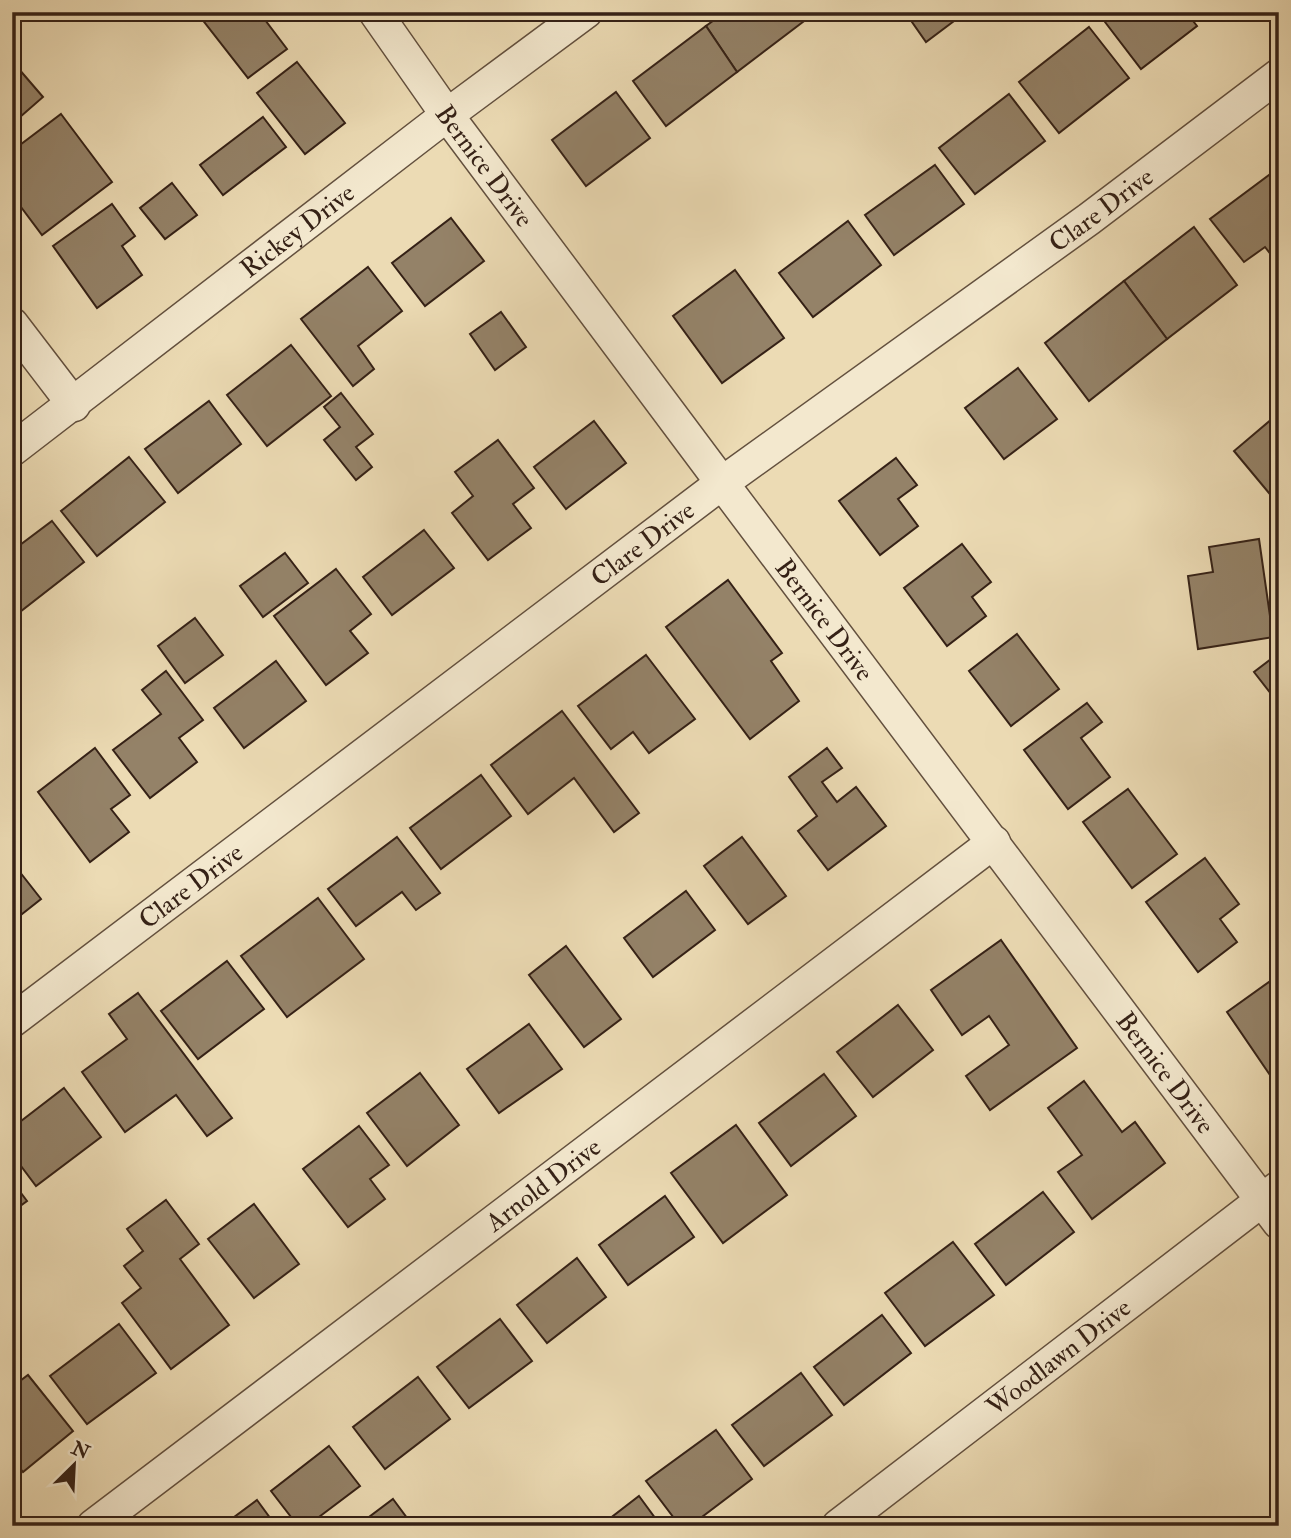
<svg xmlns="http://www.w3.org/2000/svg" width="1291" height="1538" viewBox="0 0 1291 1538" font-family="'IM FELL Double Pica',serif">
  <style>
    .building { fill: #948268; stroke: #352116; stroke-width: 2 }
    .lines { fill: none; stroke-linecap: round; stroke-linejoin: round }
    .minor-casing { stroke: #63503e; stroke-width: 35 }
    .minor { stroke: #f3e8ce; stroke-width: 32 }
    .labels { text-anchor: middle; stroke-width: 7; stroke-linejoin: round; paint-order: stroke }
    .street-label { font-size: 26px; fill: #352116; stroke: #f3e8ce }
  </style>
  <rect width="100%" height="100%" fill="#ecdbb4"/>
  <filter id="stains"><feTurbulence type="fractalNoise" baseFrequency=".00286" numOctaves="4"/><feColorMatrix values="0 0 0 0 .2 0 0 0 0 .09 0 0 0 0 .02 0 0 0 .5 -.17"/></filter>
  <radialGradient id="worn" r=".72"><stop offset=".6" stop-color="#630" stop-opacity="0"/><stop offset="1" stop-color="#630" stop-opacity=".3"/></radialGradient>
  <!-- building -->
  <g class="building">
    <path d="M200,12H259L287,49L248,78L198,14Z"/>
    <path d="M725,12H816L737,72L706,26Z"/>
    <path d="M905,12H954L958,18L926,42Z"/>
    <path d="M1118,12H1186L1197,26L1141,69L1105,22Z"/>
    <path d="M706,26L737,72L666,126L633,81Z"/>
    <path d="M1089,27L1129,78L1059,133L1019,82Z"/>
    <path d="M12,61L43,97L12,124Z"/>
    <path d="M297,62L345,123L305,154L257,93Z"/>
    <path d="M616,92L650,138L586,186L552,140Z"/>
    <path d="M1009,94L1045,141L975,194L939,148Z"/>
    <path d="M61,114L112,182L42,235L12,195V151Z"/>
    <path d="M263,117L286,147L223,195L200,165Z"/>
    <path d="M935,165L964,204L894,255L865,215Z"/>
    <path d="M1273,172L1279,180V265L1265,247L1244,262L1210,219Z"/>
    <path d="M172,183L197,215L165,239L140,208Z"/>
    <path d="M112,204L135,236L122,246L142,275L97,308L53,246Z"/>
    <path d="M451,218L484,261L425,306L392,263Z"/>
    <path d="M848,221L881,265L813,317L779,273Z"/>
    <path d="M1194,227L1237,285L1167,339L1124,281Z"/>
    <path d="M368,267L402,311L358,346L374,369L353,386L301,319Z"/>
    <path d="M735,270L784,338L722,383L673,316Z"/>
    <path d="M1124,281L1167,339L1089,401L1045,343Z"/>
    <path d="M501,312L526,347L495,370L470,334Z"/>
    <path d="M291,345L331,396L267,446L227,395Z"/>
    <path d="M1018,368L1057,419L1004,459L965,408Z"/>
    <path d="M341,393L373,434L356,447L372,467L356,480L324,440L340,427L324,407Z"/>
    <path d="M209,401L241,444L178,493L145,449Z"/>
    <path d="M1279,413V494L1274,499L1234,451Z"/>
    <path d="M594,421L626,463L566,509L534,467Z"/>
    <path d="M498,440L534,488L513,504L531,528L488,560L452,513L473,496L455,472Z"/>
    <path d="M129,457L165,502L97,556L61,511Z"/>
    <path d="M896,458L917,485L898,499L918,526L880,555L839,501Z"/>
    <path d="M52,521L84,562L16,615L12,610V551Z"/>
    <path d="M424,530L454,568L392,615L363,577Z"/>
    <path d="M1259,539L1273,637L1198,649L1188,576L1213,572L1209,547Z"/>
    <path d="M962,544L991,582L972,597L986,616L947,646L904,588Z"/>
    <path d="M285,553L308,583L263,617L240,586Z"/>
    <path d="M336,569L371,614L350,631L368,653L326,685L274,616Z"/>
    <path d="M728,580L782,653L771,661L799,701L750,739L666,627Z"/>
    <path d="M195,618L223,655L185,683L158,646Z"/>
    <path d="M1017,634L1059,689L1011,726L969,671Z"/>
    <path d="M1279,653V704L1254,672Z"/>
    <path d="M646,655L695,719L649,753L633,732L611,749L578,706Z"/>
    <path d="M276,661L306,701L244,748L214,708Z"/>
    <path d="M166,671L203,720L179,738L197,762L150,798L113,750L161,714L142,690Z"/>
    <path d="M1087,703L1102,722L1081,738L1110,777L1068,809L1024,750Z"/>
    <path d="M562,711L639,813L614,832L574,778L528,814L491,765Z"/>
    <path d="M95,748L130,795L111,809L129,832L90,862L38,792Z"/>
    <path d="M827,748L842,768L822,782L837,802L856,787L886,826L828,870L798,831L817,816L789,777Z"/>
    <path d="M481,775L511,816L441,869L410,828Z"/>
    <path d="M1128,789L1177,854L1132,888L1083,822Z"/>
    <path d="M397,837L440,893L416,910L402,892L356,926L328,889Z"/>
    <path d="M742,837L786,896L748,924L704,866Z"/>
    <path d="M1205,858L1239,904L1220,919L1237,942L1198,972L1146,902Z"/>
    <path d="M12,862L41,899L12,922Z"/>
    <path d="M686,891L715,930L653,977L624,938Z"/>
    <path d="M318,898L364,959L287,1017L241,956Z"/>
    <path d="M1001,940L1077,1048L990,1110L966,1076L1009,1045L989,1016L962,1035L931,990Z"/>
    <path d="M566,946L621,1019L584,1047L529,975Z"/>
    <path d="M227,961L264,1009L198,1059L161,1011Z"/>
    <path d="M1269,982L1279,996V1077L1274,1081L1227,1012Z"/>
    <path d="M138,993L232,1118L207,1136L176,1095L125,1132L82,1072L127,1039L109,1014Z"/>
    <path d="M898,1005L933,1050L873,1097L837,1052Z"/>
    <path d="M529,1024L562,1069L499,1113L467,1069Z"/>
    <path d="M420,1073L459,1125L407,1166L367,1113Z"/>
    <path d="M824,1074L856,1116L791,1166L759,1123Z"/>
    <path d="M1084,1081L1122,1132L1135,1122L1165,1163L1092,1219L1058,1172L1082,1155L1048,1108Z"/>
    <path d="M64,1088L101,1137L36,1186L12,1154V1128Z"/>
    <path d="M736,1125L787,1195L723,1243L671,1173Z"/>
    <path d="M359,1126L389,1165L370,1179L385,1199L348,1227L303,1169Z"/>
    <path d="M12,1181L27,1201L12,1212Z"/>
    <path d="M1043,1192L1074,1232L1006,1285L975,1244Z"/>
    <path d="M665,1196L694,1237L628,1285L599,1245Z"/>
    <path d="M166,1200L199,1244L180,1259L229,1325L171,1369L122,1303L141,1288L124,1266L143,1251L127,1229Z"/>
    <path d="M254,1204L299,1264L254,1298L208,1239Z"/>
    <path d="M953,1242L994,1295L925,1346L885,1293Z"/>
    <path d="M577,1258L606,1297L547,1343L517,1305Z"/>
    <path d="M882,1315L911,1353L844,1405L814,1367Z"/>
    <path d="M500,1319L532,1361L469,1408L437,1367Z"/>
    <path d="M119,1324L156,1373L87,1424L50,1376Z"/>
    <path d="M801,1373L832,1415L764,1466L732,1425Z"/>
    <path d="M28,1375L73,1431L23,1472L12,1458V1387Z"/>
    <path d="M418,1377L450,1419L385,1469L353,1427Z"/>
    <path d="M716,1430L752,1479L690,1526H680L646,1481Z"/>
    <path d="M329,1446L360,1486L307,1526H298L271,1491Z"/>
    <path d="M639,1496L661,1526H600Z"/>
    <path d="M393,1499L413,1526H357Z"/>
    <path d="M257,1500L276,1526H222Z"/>
  </g>
  <g class="lines">
    <!-- minor casing -->
    <g class="minor-casing">
      <g id="minor">
        <path id="s1" d="M375,12L447,115L722,483L1279,1223"/>
        <path d="M12,324L74,405"/>
        <path id="s2" d="M12,450L447,115L586,12"/>
        <path id="s3" d="M12,1021L722,483L1089,219L1279,75"/>
        <path id="s4" d="M93,1526L994,842"/>
        <path id="s5" d="M838,1526L1278,1188"/>
      </g>
    </g>
    <!-- minor -->
    <use href="#minor" class="minor"/>
  </g>
  <g class="labels">
    <!-- street labels -->
    <g class="street-label">
      <text dy="9" stroke="none"><textPath href="#s1" startOffset="189">Bernice Drive</textPath></text>
      <text dy="9" stroke="none"><textPath href="#s3" startOffset="1358">Clare Drive</textPath></text>
      <text dy="9" stroke="none"><textPath href="#s2" startOffset="360">Rickey Drive</textPath></text>
      <text dy="9" stroke="none"><textPath href="#s3" startOffset="791">Clare Drive</textPath></text>
      <text dy="9" stroke="none"><textPath href="#s1" startOffset="756">Bernice Drive</textPath></text>
      <text dy="9" stroke="none"><textPath href="#s3" startOffset="224">Clare Drive</textPath></text>
      <text dy="9" stroke="none"><textPath href="#s1" startOffset="1323">Bernice Drive</textPath></text>
      <text dy="9" stroke="none"><textPath href="#s4" startOffset="565">Arnold Drive</textPath></text>
      <text dy="9" stroke="none"><textPath href="#s5" startOffset="278">Woodlawn Drive</textPath></text>
    </g>
  </g>
  <!-- margin -->
  <rect width="1291" height="1538" fill="none" stroke="#ecdbb4" stroke-width="42"/>
  <rect x="14" y="14" width="1263" height="1510" fill="none" stroke="#352116" stroke-width="3.5"/>
  <rect x="21" y="21" width="1249" height="1496" fill="none" stroke="#352116" stroke-width="2"/>
  <!-- north arrow -->
  <g transform="translate(74 1465) rotate(24)" stroke="#f3e8ce" stroke-width="5" paint-order="stroke">
  <path d="M0-5L12 26L0 18L-12 26Z" fill="#352116"/>
  <text y="-10" font-size="19" font-weight="bold" text-anchor="middle" fill="#352116">N</text>
  </g>
  <rect width="100%" height="100%" filter="url(#stains)"/>
  <rect width="100%" height="100%" fill="url(#worn)"/>
</svg>
